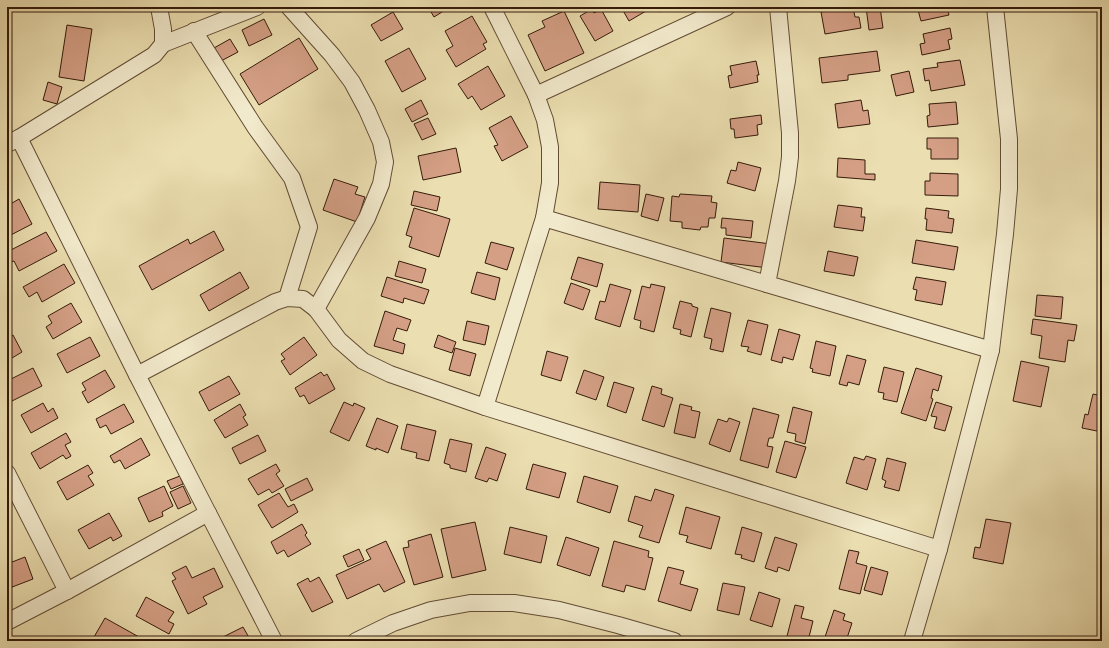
<svg xmlns="http://www.w3.org/2000/svg" width="1109" height="648" viewBox="0 0 1109 648" font-family="'IM FELL Great Primer',serif">
  <style>
    .building { fill: #d49f85; stroke: #351b0a }
    .lines { fill: none; stroke-linecap: round; stroke-linejoin: round }
    .minor-casing { stroke: #624c34; stroke-width: 18 }
    .minor { stroke: #f2eacc; stroke-width: 16 }
  </style>
  <rect width="100%" height="100%" fill="#ebdeb0"/>
  <filter id="stains"><feTurbulence type="fractalNoise" baseFrequency=".005" numOctaves="4"/><feColorMatrix values="0 0 0 0 .2 0 0 0 0 .09 0 0 0 0 .02 0 0 0 .5 -.17"/></filter>
  <radialGradient id="worn" r=".72"><stop offset=".6" stop-color="#630" stop-opacity="0"/><stop offset="1" stop-color="#630" stop-opacity=".3"/></radialGradient>
  <!-- building -->
  <g class="building">
    <path d="M215,7H245L226,15L223,9L217,11Z"/>
    <path d="M428,7H450L434,17Z"/>
    <path d="M621,7H644L646,11L629,21Z"/>
    <path d="M656,7H668L659,12Z"/>
    <path d="M849,7H853L855,17H859L861,28L825,34L821,12Z"/>
    <path d="M866,7H880L883,28L869,30Z"/>
    <path d="M914,7H947L949,15L921,21L918,10L915,11Z"/>
    <path d="M592,9L594,13L601,9L613,31L595,41L580,16Z"/>
    <path d="M564,11L584,53L545,71L528,35L545,27L542,21Z"/>
    <path d="M393,12L403,29L381,41L371,25Z"/>
    <path d="M472,16L487,42L483,44L486,49L456,67L446,50L453,46L445,31Z"/>
    <path d="M264,19L272,35L249,46L242,30Z"/>
    <path d="M67,25L92,29L84,81L59,77Z"/>
    <path d="M950,28L952,39L948,40L950,49L922,55L920,44L925,43L923,34Z"/>
    <path d="M299,38L318,69L259,105L240,74Z"/>
    <path d="M230,39L238,52L221,61L214,48Z"/>
    <path d="M409,48L426,79L402,92L385,61Z"/>
    <path d="M877,51L880,71L848,75V80L822,83L819,58Z"/>
    <path d="M960,60L965,85L931,91L929,80L925,81L923,69L938,67L937,63Z"/>
    <path d="M756,61L759,75H757L758,82L730,88L728,76L732,75L730,66Z"/>
    <path d="M488,66L505,96L481,110L472,96L468,99L458,84Z"/>
    <path d="M909,71L914,92L896,96L891,75Z"/>
    <path d="M48,82L62,87L57,104L43,100Z"/>
    <path d="M421,100L428,114L412,122L405,109Z"/>
    <path d="M861,100L863,111L868,110L870,124L838,128L835,104Z"/>
    <path d="M956,102L958,124L928,127L927,116L930,115L929,104Z"/>
    <path d="M761,115L762,124L757,125L758,135L735,138L734,129H731L730,119Z"/>
    <path d="M511,116L528,147L502,161L494,146L498,145L489,128Z"/>
    <path d="M428,118L436,134L422,140L414,124Z"/>
    <path d="M927,138H958V159H931V149H927Z"/>
    <path d="M456,148L461,172L423,180L418,156Z"/>
    <path d="M838,158L865,160V174H875V180L837,177Z"/>
    <path d="M738,162L761,168L755,191L727,183L731,170L736,171Z"/>
    <path d="M930,173L958,174V196L925,195V181H930Z"/>
    <path d="M334,179L358,187L355,194L365,197L357,222L323,210Z"/>
    <path d="M600,182L640,185L638,212L598,209Z"/>
    <path d="M414,191L440,197L437,211L411,205Z"/>
    <path d="M646,194L664,198L658,221L641,216Z"/>
    <path d="M680,194L712,196L711,202L717,203L715,218H709L708,227H701L700,230L682,228V222L670,221L672,196L679,197Z"/>
    <path d="M19,199L32,224L7,237V206Z"/>
    <path d="M838,205L862,208L861,217H865L863,231L834,227Z"/>
    <path d="M414,208L450,219L439,257L409,247L412,237L406,235Z"/>
    <path d="M926,208L949,211L948,218L954,219L952,233L926,230L927,219H925Z"/>
    <path d="M722,218L753,221L751,238L726,235V228H721Z"/>
    <path d="M214,231L224,250L152,290L139,266L188,239L190,244Z"/>
    <path d="M46,232L57,251L19,271L14,261L11,262L7,254V252Z"/>
    <path d="M724,238L771,244L768,268L721,262Z"/>
    <path d="M916,240L958,247L954,270L912,263Z"/>
    <path d="M491,242L514,248L507,270L485,263Z"/>
    <path d="M828,251L858,257L854,276L824,271Z"/>
    <path d="M578,257L603,264L597,287L571,279Z"/>
    <path d="M399,261L426,269L422,283L395,276Z"/>
    <path d="M64,264L75,283L42,302L37,292L29,297L23,287Z"/>
    <path d="M240,272L249,288L209,311L200,295Z"/>
    <path d="M477,272L500,278L495,300L471,293Z"/>
    <path d="M387,277L429,290L424,304L404,298L403,303L381,296Z"/>
    <path d="M916,277L946,282L942,305L915,300L917,290L913,289Z"/>
    <path d="M571,283L590,290L583,310L564,303Z"/>
    <path d="M610,284L631,290L620,327L595,319L600,301L605,302Z"/>
    <path d="M651,284L665,287L654,332L640,328L641,321L634,319L642,286L650,288Z"/>
    <path d="M1037,295L1063,297L1061,319L1035,316Z"/>
    <path d="M680,301L692,304V306L698,308L691,337L680,334L681,330L673,328Z"/>
    <path d="M71,303L82,322L53,339L46,327L52,323L48,316Z"/>
    <path d="M711,308L731,313L723,352L710,349L712,339L704,337Z"/>
    <path d="M385,311L411,320L407,331L397,328L393,340L405,344L403,354L374,346Z"/>
    <path d="M1033,319L1077,325L1074,341L1068,340L1065,362L1039,358L1042,336L1031,334Z"/>
    <path d="M748,320L768,325L761,355L747,351L749,347L741,346Z"/>
    <path d="M467,321L489,326L485,345L463,340Z"/>
    <path d="M779,329L800,335L793,360L783,357L782,363L771,360Z"/>
    <path d="M13,335L22,352L7,361V338Z"/>
    <path d="M438,335L456,342L452,353L434,347Z"/>
    <path d="M90,337L100,356L67,373L57,354Z"/>
    <path d="M304,337L317,355L290,375L281,361L285,359L281,354Z"/>
    <path d="M816,341L836,346L830,376L812,372L813,369L810,368Z"/>
    <path d="M455,348L476,354L470,376L449,370Z"/>
    <path d="M547,351L568,357L561,381L541,375Z"/>
    <path d="M847,355L866,360L859,385L848,382L847,386L839,384Z"/>
    <path d="M1021,361L1049,367L1041,407L1013,401Z"/>
    <path d="M884,367L904,372L897,402L883,399L884,393L878,392Z"/>
    <path d="M33,368L42,386L10,402L7,397V390H8L7,387V381Z"/>
    <path d="M916,368L942,376L938,391L933,389L931,398L933,399L926,421L901,413Z"/>
    <path d="M105,370L115,387L88,403L82,392L86,390L82,383Z"/>
    <path d="M584,370L604,377L596,400L576,393Z"/>
    <path d="M321,372L324,376L327,374L335,389L309,404L304,395L300,397L295,388Z"/>
    <path d="M229,376L240,394L209,411L199,392Z"/>
    <path d="M614,382L634,388L626,413L607,406Z"/>
    <path d="M652,386L662,389L661,394L673,398L664,427L642,420Z"/>
    <path d="M1093,394L1102,396V432L1082,428L1085,414L1088,415Z"/>
    <path d="M344,402L353,406L354,403L365,408L349,441L330,432Z"/>
    <path d="M936,402L952,407L945,431L934,428L937,417L931,416Z"/>
    <path d="M43,403L48,412L53,408L58,418L31,433L21,415Z"/>
    <path d="M124,404L134,422L111,434L106,425L100,428L96,419Z"/>
    <path d="M240,404L246,415L243,417L248,425L225,438L214,420Z"/>
    <path d="M680,404L692,407L691,410L700,412L695,438L674,433Z"/>
    <path d="M793,407L812,412L805,444L795,441L796,434L787,432Z"/>
    <path d="M753,408L779,415L773,438H769L767,446L773,447L768,468L740,460Z"/>
    <path d="M377,418L398,426L388,453L376,448V450L366,446Z"/>
    <path d="M729,418L740,422L730,452L709,444L718,419L727,422Z"/>
    <path d="M407,424L436,431L429,461L416,458L417,453L401,449Z"/>
    <path d="M66,433L71,442L65,445L71,456L66,459L63,455L40,469L31,453Z"/>
    <path d="M258,435L266,451L240,464L232,448Z"/>
    <path d="M141,438L150,455L125,469L120,460L114,463L110,456Z"/>
    <path d="M450,439L472,444L466,472L450,468V465L444,463Z"/>
    <path d="M785,441L806,447L796,478L776,472Z"/>
    <path d="M486,447L506,454L497,481L489,478L487,482L475,478Z"/>
    <path d="M866,456L876,459L867,490L846,483L854,457L864,460Z"/>
    <path d="M887,458L906,463L899,491L884,487L886,481L882,479Z"/>
    <path d="M276,464L280,471L276,474L284,486L272,493L269,489L258,495L248,479Z"/>
    <path d="M533,464L566,473L559,498L526,489Z"/>
    <path d="M88,465L93,473L88,476L94,485L67,500L57,482Z"/>
    <path d="M180,476L183,484L171,489L167,481Z"/>
    <path d="M584,476L618,486L610,513L577,502Z"/>
    <path d="M307,478L313,490L291,501L285,489Z"/>
    <path d="M164,486L173,506L162,512L163,516L149,522L138,498Z"/>
    <path d="M183,486L191,503L178,509L170,492Z"/>
    <path d="M655,489L674,495L659,543L639,537L643,526L628,521L635,496L651,501Z"/>
    <path d="M279,493L288,507L294,504L298,512L272,528L258,505Z"/>
    <path d="M686,507L720,517L711,549L686,542L688,536L679,534Z"/>
    <path d="M109,513L122,536L113,541L111,537L89,549L78,530Z"/>
    <path d="M986,519L1011,523L1003,564L973,558L975,547L980,548Z"/>
    <path d="M475,522L486,570L452,578L441,529Z"/>
    <path d="M302,524L307,533L305,535L311,544L288,557L284,550L277,554L271,542Z"/>
    <path d="M510,527L547,536L541,563L504,554Z"/>
    <path d="M742,527L762,533L754,562L741,558L742,555L735,554Z"/>
    <path d="M431,534L443,577L414,585L403,548L409,547L408,541Z"/>
    <path d="M566,537L599,548L590,576L557,565Z"/>
    <path d="M775,537L797,544L789,571L778,567L777,572L765,568Z"/>
    <path d="M386,541L405,582L384,592L379,584L347,599L336,575L371,559L366,550Z"/>
    <path d="M614,541L649,551L648,557L653,558L645,590L626,585L624,592L602,586Z"/>
    <path d="M359,549L364,560L348,567L343,556Z"/>
    <path d="M849,550L859,552L856,563L867,566L860,594L839,589Z"/>
    <path d="M25,557L33,579L7,589V564Z"/>
    <path d="M186,566L192,578L214,568L223,587L203,597L207,604L188,614L172,581L176,579L172,573Z"/>
    <path d="M668,567L684,571L680,584L698,589L691,611L658,601Z"/>
    <path d="M871,567L888,572L882,595L864,590Z"/>
    <path d="M319,577L333,602L312,612L297,584L308,578L310,582Z"/>
    <path d="M723,583L745,587L739,615L717,610Z"/>
    <path d="M759,592L780,599L772,627L750,620Z"/>
    <path d="M146,597L174,612L168,621L174,624L169,634L136,616Z"/>
    <path d="M795,605L804,607L801,618L813,621L808,641H790L786,640Z"/>
    <path d="M834,610L845,614L843,620L852,623L846,641L824,640Z"/>
    <path d="M105,618L139,637L137,641H102L94,637Z"/>
    <path d="M243,627L251,641H215Z"/>
  </g>
  <g class="lines">
    <!-- minor casing -->
    <g class="minor-casing">
      <g id="minor">
        <path d="M289,7L332,55L352,82L367,110L381,142L385,162L381,184L367,218L316,309"/>
        <path d="M492,7L536,95L545,120L550,147V183L544,218L485,407L939,549"/>
        <path d="M778,7L790,133V157L787,181L767,284L991,350"/>
        <path d="M194,31L255,127L292,178L309,227L287,298"/>
        <path d="M163,44L257,7"/>
        <path d="M536,95L727,7"/>
        <path d="M19,138L154,55L163,44V29L159,7"/>
        <path d="M7,144L19,138L137,375L208,513"/>
        <path d="M544,218L767,284"/>
        <path d="M137,375L275,302L287,298L303,299L316,309L339,340L363,361L390,374L485,407"/>
        <path d="M7,473L67,591"/>
        <path d="M7,622L67,591L208,513L274,641"/>
        <path d="M356,641L393,623L431,610L470,603H514L559,610L618,625L674,641"/>
        <path d="M912,641L939,549L991,350L1005,234L1009,189V139L995,7"/>
      </g>
    </g>
    <!-- minor -->
    <use href="#minor" class="minor"/>
  </g>
  <!-- margin -->
  <rect width="1109" height="648" fill="none" stroke="#ebdeb0" stroke-width="24"/>
  <rect x="8" y="8" width="1093" height="632" fill="none" stroke="#351b0a" stroke-width="2"/>
  <rect x="12" y="12" width="1085" height="624" fill="none" stroke="#351b0a"/>
  <rect width="100%" height="100%" filter="url(#stains)"/>
  <rect width="100%" height="100%" fill="url(#worn)"/>
</svg>
